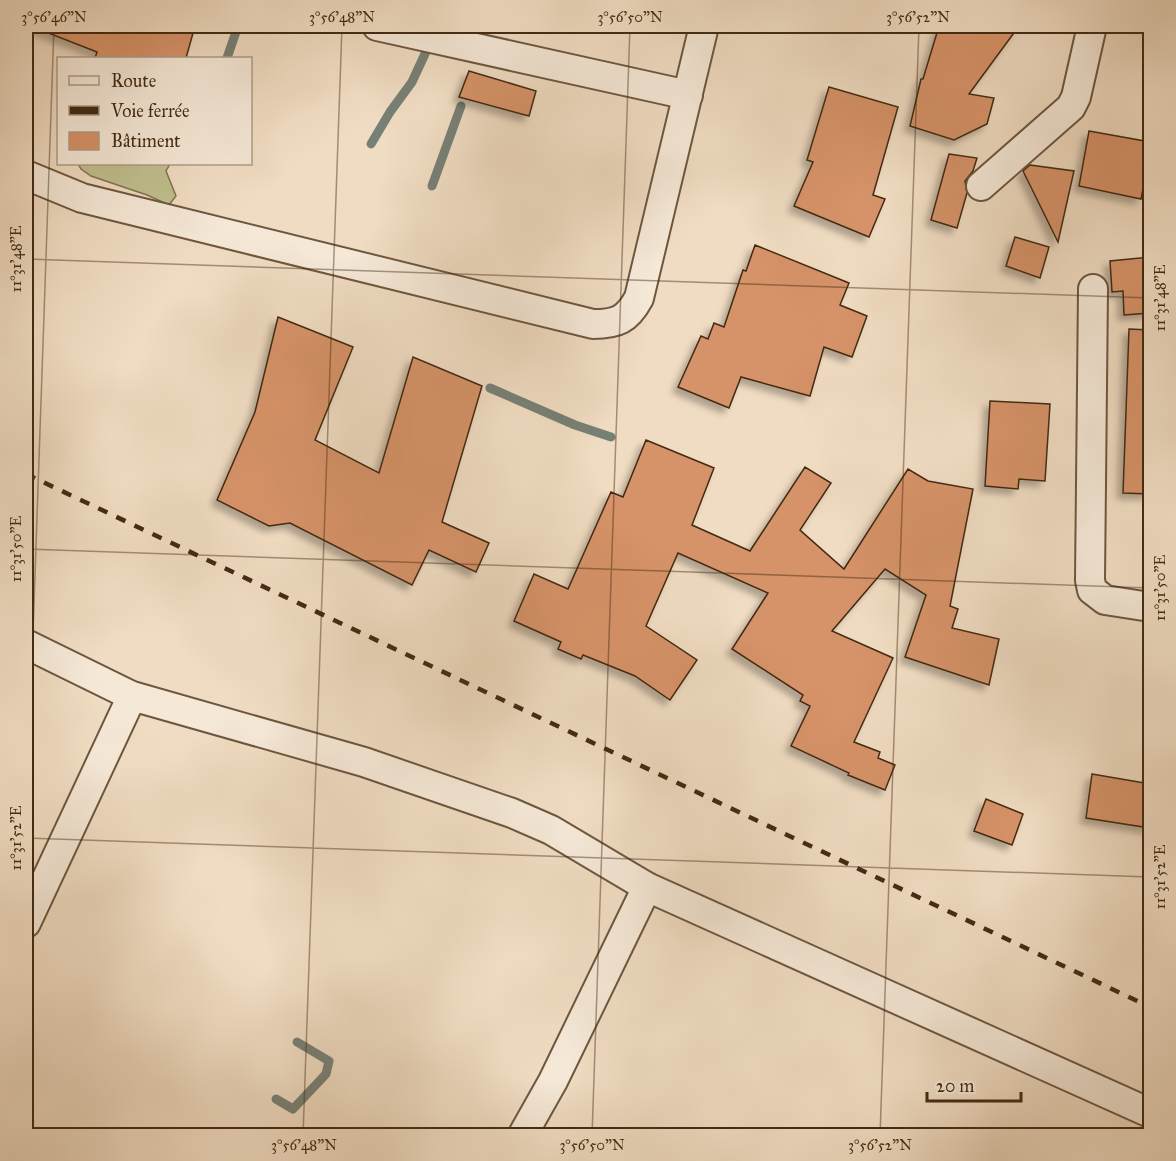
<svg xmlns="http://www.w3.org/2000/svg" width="1176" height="1161" viewBox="0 0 1176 1161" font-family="'IM FELL Great Primer',serif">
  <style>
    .green { fill: #c0be8e; stroke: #817450; stroke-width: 1.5 }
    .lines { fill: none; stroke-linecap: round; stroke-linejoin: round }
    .stream { stroke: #778076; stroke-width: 9 }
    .building { fill: #d69267; stroke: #422a12; stroke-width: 1.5; filter: url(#shadow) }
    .street-casing { stroke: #6e563e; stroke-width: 32 }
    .street { stroke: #f5e8d7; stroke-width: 28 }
    .rail { stroke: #422a12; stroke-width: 4.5; stroke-dasharray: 10 10; stroke-linecap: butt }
    .ticks { fill: none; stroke: #422a12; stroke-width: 1.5; stroke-opacity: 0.45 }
    .neatline { fill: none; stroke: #422a12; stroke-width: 2 }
    .ticks-label { font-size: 15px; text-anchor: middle; fill: #422a12 }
  </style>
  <defs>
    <filter id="shadow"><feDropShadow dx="-5.5" dy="5.5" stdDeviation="3" flood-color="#0004"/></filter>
  </defs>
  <rect width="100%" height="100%" fill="#f0dcc2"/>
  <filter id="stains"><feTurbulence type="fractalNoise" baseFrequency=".00333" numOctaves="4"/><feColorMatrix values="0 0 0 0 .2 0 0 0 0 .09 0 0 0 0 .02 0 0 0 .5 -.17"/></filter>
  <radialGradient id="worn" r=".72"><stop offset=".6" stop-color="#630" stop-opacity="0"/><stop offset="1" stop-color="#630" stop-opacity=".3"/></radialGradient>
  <!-- green -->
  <path class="green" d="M78,164H170L166,171L176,196L169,205L147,195L91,176L81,169Z"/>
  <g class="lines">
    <!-- stream -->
    <g class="stream">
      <path d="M227,58L238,26"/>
      <path d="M371,144L390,112L412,82L430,43"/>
      <path d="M432,186L461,106"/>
      <path d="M490,388L575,425L611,437"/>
      <path d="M276,1099L293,1109L326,1074L329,1061L297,1042"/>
    </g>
  </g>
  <!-- building -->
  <g class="building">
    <path d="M33,26H195L186,58H95L97,52L33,27Z"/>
    <path d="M939,26H1019L969,94L994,98L987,124L954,140L910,126L921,79H923Z"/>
    <path d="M469,71L536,91L529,116L459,97Z"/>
    <path d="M829,87L898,107L873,195L885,199L869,237L794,206L813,162L807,160Z"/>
    <path d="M1089,131L1150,142V153L1141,199L1079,186Z"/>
    <path d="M949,154L977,158L973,171L965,181L967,193L957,228L931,220Z"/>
    <path d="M1030,165L1074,171L1058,242L1023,171Z"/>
    <path d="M1015,237L1049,247L1040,278L1006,266Z"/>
    <path d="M755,245L849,283L840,305L867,316L852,357L824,347L810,396L741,377L729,408L678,387L701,336L708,339L714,323L724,327L743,270L746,271Z"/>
    <path d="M1150,257V313L1124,315L1123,291L1112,292L1110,261Z"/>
    <path d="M278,317L353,347L315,440L379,473L413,357L482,386L442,522L489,543L476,572L429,550L412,585L290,523L269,526L217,500L255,412Z"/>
    <path d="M1129,329L1150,330V494L1123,493Z"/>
    <path d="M990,401L1050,404L1045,481L1019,479L1018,489L985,486Z"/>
    <path d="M646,440L714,468L692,525L750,551L805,467L831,483L800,530L844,569L908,469L928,481L973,489L950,606L958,609L952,628L999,639L989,685L905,657L926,595L885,569L832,631L893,658L854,742L880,752L878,758L895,765L885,790L848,775L849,773L791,746L810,706L800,701L803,695L732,649L768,593L678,553L646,626L697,660L670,700L635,676L583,655L581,659L558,649L561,642L514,621L534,574L568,589L611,492L623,497Z"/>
    <path d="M1092,774L1150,784V828L1086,818Z"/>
    <path d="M986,799L1023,814L1012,845L974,831Z"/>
  </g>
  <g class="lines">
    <!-- street casing -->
    <g class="street-casing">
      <g id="street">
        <path d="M377,26L688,95"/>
        <path d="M26,175L82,198L593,324C617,324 627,320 639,298L704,26"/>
        <path d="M981,186L1071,107L1076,97L1092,26"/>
        <path d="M1093,289L1090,580L1092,590L1105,600L1150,607"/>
        <path d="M26,644L132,696L364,762L512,813L551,830L647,887L1150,1113"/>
        <path d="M26,923L132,696"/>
        <path d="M522,1136L553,1081L647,887"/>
      </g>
    </g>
    <!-- street -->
    <use href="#street" class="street"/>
    <!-- rail -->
    <path class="rail" d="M26,474L1150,1007"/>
  </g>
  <!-- ticks -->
  <path class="ticks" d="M26,259L1150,298M26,549L1150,588M26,835L54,26M26,838L1150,877M26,1128L250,1136M303,1136L342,26M592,1136L630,26M880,1136L919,26"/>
  <!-- margin -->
  <rect width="1176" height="1161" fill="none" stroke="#f0dcc2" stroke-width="66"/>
  <!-- legend -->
  <rect x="57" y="57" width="195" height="108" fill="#f5e8d7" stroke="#ad9c88" stroke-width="1.5"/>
  <rect x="69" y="76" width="30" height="9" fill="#f5e8d7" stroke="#ad9c88" stroke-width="1.5"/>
  <text x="111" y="87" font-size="18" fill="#422a12">Route</text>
  <rect x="69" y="106" width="30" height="9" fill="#422a12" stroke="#ad9c88" stroke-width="1.5"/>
  <text x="111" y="117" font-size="18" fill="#422a12">Voie ferrée</text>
  <rect x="69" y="132" width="30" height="18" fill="#d69267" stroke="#ad9c88" stroke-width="1.5"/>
  <text x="111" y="147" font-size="18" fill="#422a12">Bâtiment</text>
  <!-- scale -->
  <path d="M927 1092v9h94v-9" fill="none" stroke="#422a12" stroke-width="3"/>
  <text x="936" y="1092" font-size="18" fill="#422a12" stroke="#f5e8d7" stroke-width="4.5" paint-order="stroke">20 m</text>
  <rect x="33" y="33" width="1110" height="1095" class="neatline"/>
  <g class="ticks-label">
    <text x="54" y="22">3°56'46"N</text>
    <text x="342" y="22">3°56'48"N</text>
    <text x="630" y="22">3°56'50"N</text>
    <text x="918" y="22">3°56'52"N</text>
    <text transform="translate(16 259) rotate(-90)" y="5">11°31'48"E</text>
    <text transform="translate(1160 298) rotate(-90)" y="5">11°31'48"E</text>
    <text transform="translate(16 549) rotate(-90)" y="5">11°31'50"E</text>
    <text transform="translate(1160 588) rotate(-90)" y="5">11°31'50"E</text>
    <text transform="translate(16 838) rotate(-90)" y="5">11°31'52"E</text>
    <text transform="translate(1160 877) rotate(-90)" y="5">11°31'52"E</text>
    <text x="304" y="1150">3°56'48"N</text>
    <text x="592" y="1150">3°56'50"N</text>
    <text x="880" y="1150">3°56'52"N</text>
  </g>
  <rect width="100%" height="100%" filter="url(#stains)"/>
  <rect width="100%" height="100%" fill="url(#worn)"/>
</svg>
